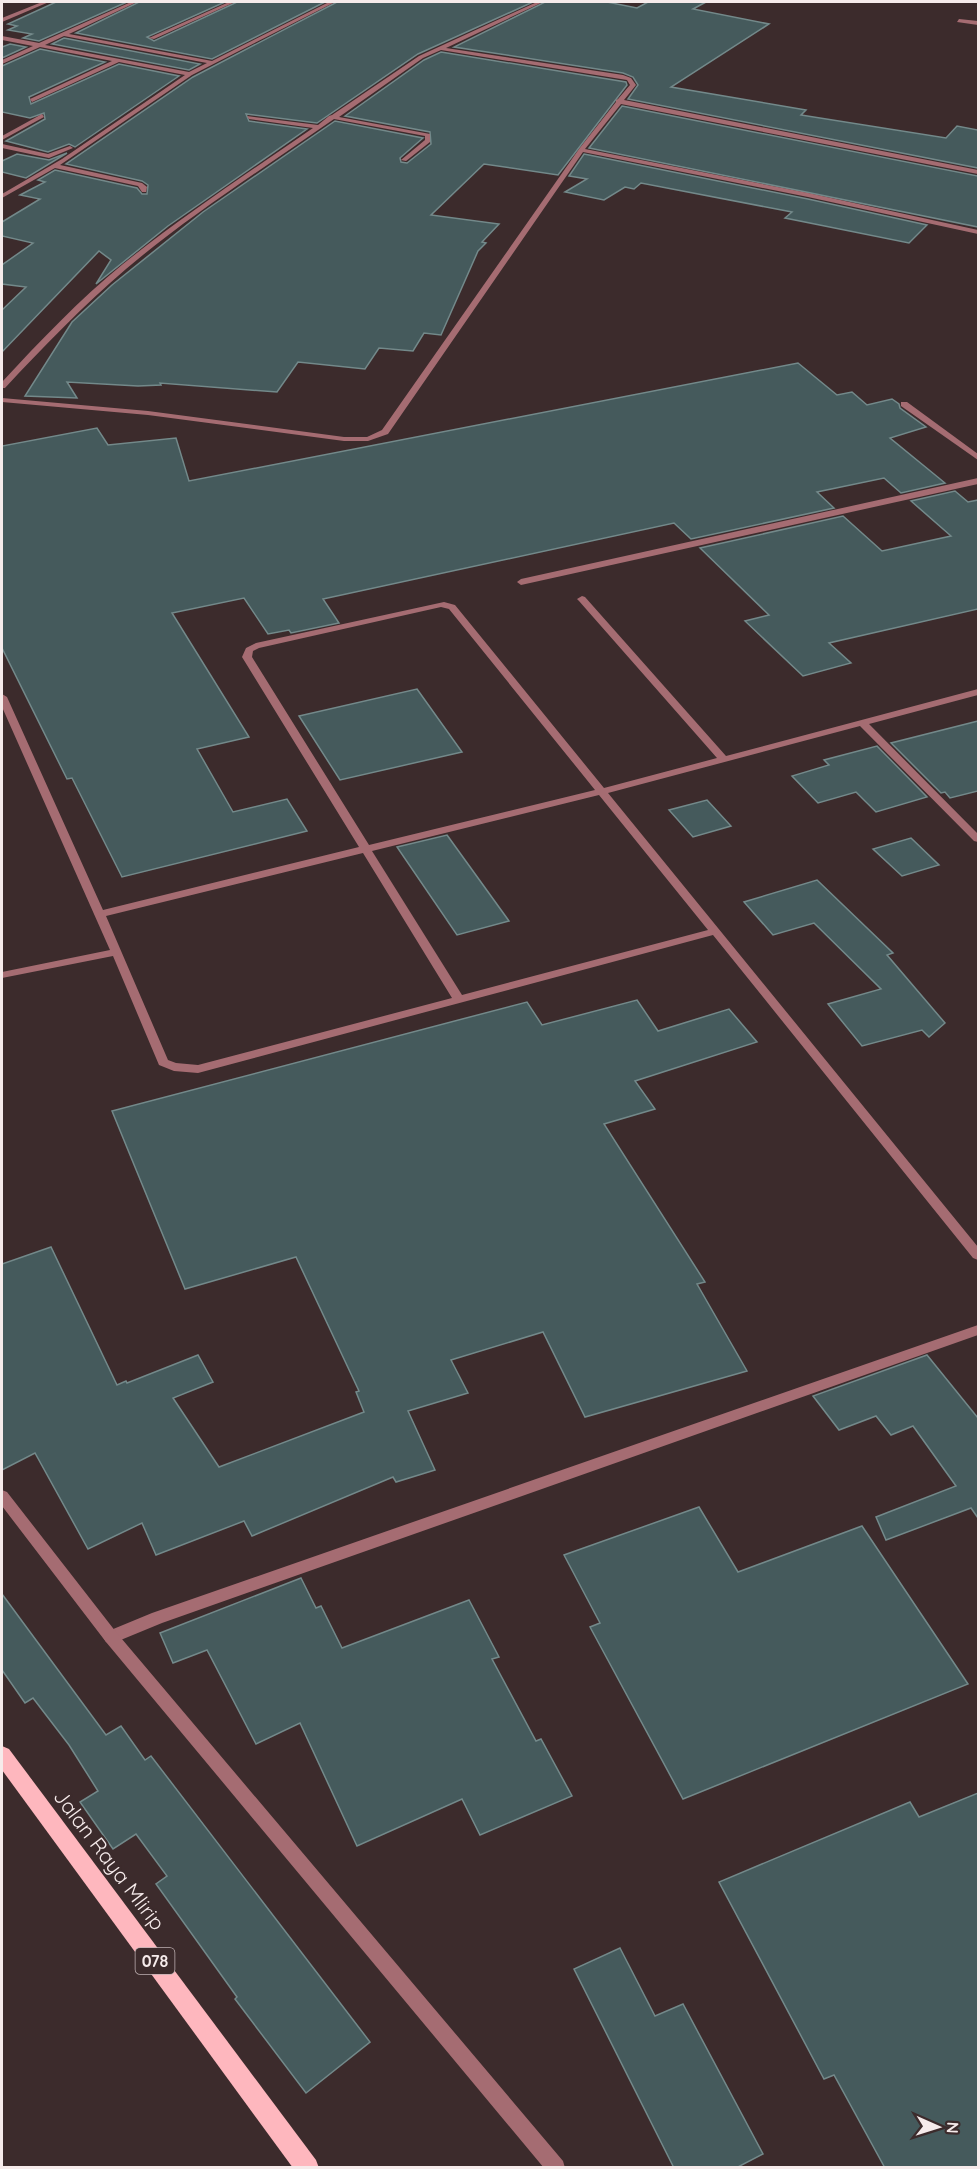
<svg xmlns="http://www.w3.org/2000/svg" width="980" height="2169" viewBox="0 0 980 2169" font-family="Quicksand,sans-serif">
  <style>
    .building { fill: #455a5c; stroke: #73898a; stroke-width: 1.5 }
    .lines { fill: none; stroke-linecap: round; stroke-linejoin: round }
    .lane { fill: #a56c72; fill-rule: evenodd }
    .street { fill: #a56c72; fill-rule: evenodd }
    .primary { fill: #feb7be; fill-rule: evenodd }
    .labels { text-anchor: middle; stroke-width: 4.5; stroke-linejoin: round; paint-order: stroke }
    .shield { fill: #3c2b2c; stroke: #beb1b2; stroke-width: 1.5 }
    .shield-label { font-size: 16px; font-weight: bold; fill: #f6ebeb }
    .near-street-label { font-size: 21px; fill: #f6ebeb; stroke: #3c2b2c }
  </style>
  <rect width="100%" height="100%" fill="#3c2b2c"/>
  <!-- building -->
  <g class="building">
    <path d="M56,2H127L39,41L23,38L32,34L8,30L17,26L8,24Z"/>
    <path d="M139,2H225L147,37L154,41L237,2H325L212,59L76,33Z"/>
    <path d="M337,2H533L418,54L317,123L246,114L249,121L307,129L168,226L96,284L111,260L99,251L2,352V310L26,287L2,284V265L33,243L2,236V222L40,199L20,195L45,182L38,180L55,170L137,188L142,194H147L148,185L142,181L66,164L193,77Z"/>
    <path d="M545,2H607L637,8L648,2H706L693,9L769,24L671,87L806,110L801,115L946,138L957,126L978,130V168L628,99L638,85L633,77L623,73L454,47Z"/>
    <path d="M64,38L200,64L189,70L52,44Z"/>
    <path d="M10,44L26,47L2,58V47Z"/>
    <path d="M40,49L105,62L29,97L31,104L119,64L179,76L75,147L69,144L48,152L6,141L45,119L44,113L30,118L2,112V66Z"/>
    <path d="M441,52L626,82L627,85L558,175L484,164L431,215L499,224L482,242L486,243L478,251L441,335L424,333L413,351L379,348L365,369L298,362L277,392L160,383L161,385L138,386L67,382L77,398L25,396L72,322L112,285L203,212L335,121L423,138L400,158L401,162L407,163L431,144L430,132L345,116L424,60Z"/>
    <path d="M622,106L978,176V227L589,148Z"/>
    <path d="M67,153L26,178L2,172V161L17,154L49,160Z"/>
    <path d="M584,154L808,199L927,225L909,243L785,218L792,212L641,183L634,189L625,187L604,200L565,192L587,179L569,176Z"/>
    <path d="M798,363L837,395L852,392L867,405L892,399L899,404L900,408L926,427L890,438L945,483L901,493L884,478L817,492L834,508L691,539L674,523L323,599L339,623L291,633L289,630L268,634L244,598L172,613L249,737L197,749L233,812L287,799L307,831L122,877L72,778L67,779L2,648V446L97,428L108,445L176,438L189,481Z"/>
    <path d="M955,491L968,502L978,500V609L829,643L851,663L803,676L745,621L769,615L700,548L843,516L882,551L951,536L911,501Z"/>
    <path d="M417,689L462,752L340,780L299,716Z"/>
    <path d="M978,721V791L950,798L945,792L941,793L891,743Z"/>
    <path d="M877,746L927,797L876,812L856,792L818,803L792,776L829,765L824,760Z"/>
    <path d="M707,800L731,826L693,837L669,810Z"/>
    <path d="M447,835L509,921L457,935L397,847Z"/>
    <path d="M911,838L939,865L902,876L873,849Z"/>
    <path d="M817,880L893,953L887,955L945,1023L929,1037L922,1030L862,1046L828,1004L881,989L814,923L773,935L744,902Z"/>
    <path d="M637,1000L658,1031L729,1009L757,1042L635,1081L655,1109L604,1124L705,1282L697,1284L747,1371L585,1417L543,1332L451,1360L468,1393L408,1411L435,1470L396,1482L393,1477L252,1536L244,1521L156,1555L142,1523L88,1549L35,1453L2,1470V1264L51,1247L117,1385L126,1381L127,1383L198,1355L213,1382L173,1398L219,1467L364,1412L356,1392L359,1391L296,1257L185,1289L112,1111L527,1002L542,1025Z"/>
    <path d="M927,1355L978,1418V1518L971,1508L886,1540L876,1517L956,1486L913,1426L891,1435L876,1416L839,1430L813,1396Z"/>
    <path d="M699,1507L738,1572L862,1526L968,1684L683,1799L590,1627L600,1623L564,1555Z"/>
    <path d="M301,1578L316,1608L321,1606L342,1648L469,1600L499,1657L492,1659L536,1741L541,1739L572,1796L480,1835L462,1799L357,1846L300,1723L256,1744L207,1650L173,1663L160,1633Z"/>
    <path d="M2,1594L106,1735L121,1726L145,1760L151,1756L370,2042L306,2093L235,1999L237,1997L156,1884L167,1876L136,1834L113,1849L80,1802L98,1791L69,1745L33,1698L25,1703L2,1670Z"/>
    <path d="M978,1793V2168H885L834,2075L824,2079L719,1882L910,1802L919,1817Z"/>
    <path d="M620,1948L655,2016L683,2004L763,2154L736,2168H674L574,1969Z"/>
  </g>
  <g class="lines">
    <!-- lane -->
    <g class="lane">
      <path d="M901,402H907L978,454V460L901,406Z"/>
      <path d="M978,478V484L521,585L517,582L521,579Z"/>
      <path d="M582,596L585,597L726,756L978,689V695L869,724L978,834V842L974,841L860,726L608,793L978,1247V1260L973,1258L713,935L198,1073L174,1071L159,1065L113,956L2,978V972L110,950L2,707V694L7,697L103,910L359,847L242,657L246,648L256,643L444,602L455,605L604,788L717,758L579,601L577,599ZM441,607L449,609L595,790L369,845L252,657L253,651L259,648ZM599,795L708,930L462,995L372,851ZM363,853L452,998L198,1065L176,1063L168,1060L106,916Z"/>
      <path d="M978,1325V1335L162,1623L111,1644L106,1642L103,1637L106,1632L152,1613Z"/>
    </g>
    <!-- street -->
    <g class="street">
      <path d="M42,2H49L2,22V18Z"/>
      <path d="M131,2H137L69,34L212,61L329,2H335L192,75L60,165L142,183L147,187L146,192H142L138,186L55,168L2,198V194L62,159L185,75L119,62L32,102L30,99L112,61L40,47L2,64V60L33,46L2,40V36L39,43ZM64,36L207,63L189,72L45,45Z"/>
      <path d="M229,2H235L154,39L149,38Z"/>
      <path d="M537,2H543L446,48L623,75L631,78L636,85L624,100L978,170V174L621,104L585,149L808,193L978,230V234L808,197L583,152L388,434L368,441H344L148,415L2,402V398L148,411L344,437H367L382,430L579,149L616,102V100L618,99L630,85L627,80L441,50L423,58L339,117L430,134V142L406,161L401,160L425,140V136L334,119C264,168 191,214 126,269C83,306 44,346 5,388H2V382C40,341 79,300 123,264C184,215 249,172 313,128L249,119L247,116L318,125L329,116L332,115L419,56Z"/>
      <path d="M959,19L978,21V25L957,22Z"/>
      <path d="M42,114L44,117L2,140V136Z"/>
      <path d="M2,144L48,154L70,146L73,148L49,158L2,148Z"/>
      <path d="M2,1490L7,1492L116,1632L563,2161L565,2168H544L106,1642L2,1506Z"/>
    </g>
    <!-- primary -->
    <path class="primary" d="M2,1746L9,1749L316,2160L319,2168H293L2,1770Z"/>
  </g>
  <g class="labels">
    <!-- shield labels -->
    <rect class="shield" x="135.5" y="1948" width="39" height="26" rx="4.5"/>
    <g class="shield-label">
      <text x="155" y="1967">078</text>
    </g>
    <!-- near-street labels -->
    <g class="near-street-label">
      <text transform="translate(109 1860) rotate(53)" y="7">Jalan Raya Mlirip</text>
    </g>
  </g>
  <!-- border -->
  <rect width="980" height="2169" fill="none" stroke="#f6ebeb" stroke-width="6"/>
  <!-- north arrow -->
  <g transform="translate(938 2127) rotate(93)" stroke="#3c2b2c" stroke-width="4.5" paint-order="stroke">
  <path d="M0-4.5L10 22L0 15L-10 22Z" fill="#f6ebeb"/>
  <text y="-9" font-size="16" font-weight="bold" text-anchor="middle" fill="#f6ebeb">N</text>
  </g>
</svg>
